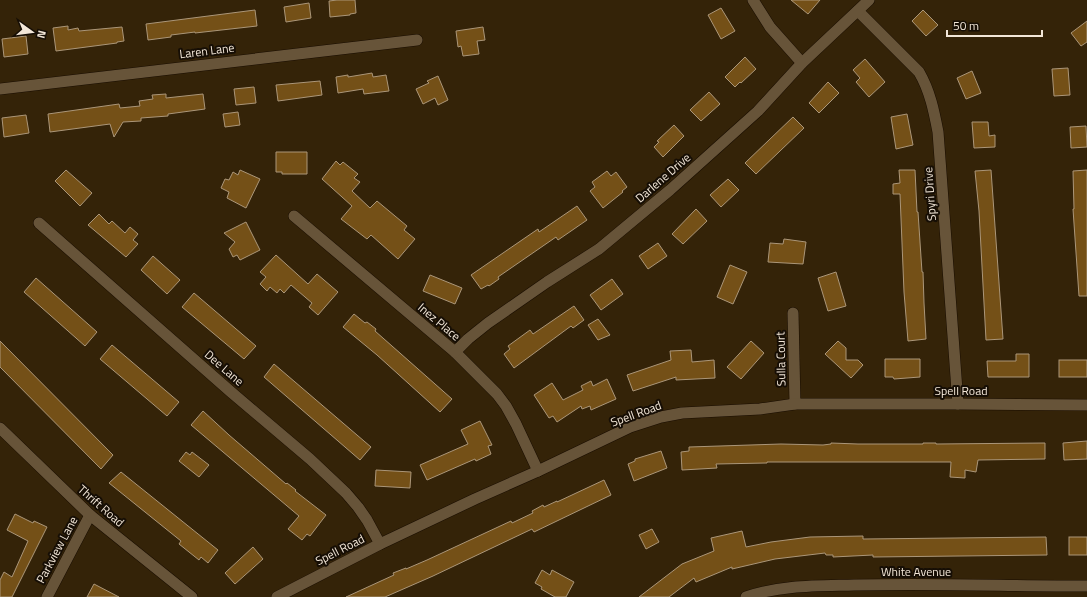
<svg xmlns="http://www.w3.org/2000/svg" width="1087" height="597" viewBox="0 0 1087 597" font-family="'Titillium Web',sans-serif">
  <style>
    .building { fill: #745017; stroke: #ab9679 }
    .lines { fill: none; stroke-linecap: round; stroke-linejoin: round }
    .minor-casing { stroke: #190d00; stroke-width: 12 }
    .tertiary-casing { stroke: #190d00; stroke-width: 12 }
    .minor { stroke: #675439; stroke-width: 11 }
    .tertiary { stroke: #675439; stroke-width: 11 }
    .labels { text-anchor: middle; stroke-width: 4; stroke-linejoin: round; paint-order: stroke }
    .street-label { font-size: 12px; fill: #f2e6d7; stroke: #160e05 }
  </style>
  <rect width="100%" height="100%" fill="#342308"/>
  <!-- building -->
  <g class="building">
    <path d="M337,0H355L356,13L350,14V15L330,17L329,1Z"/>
    <path d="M791,0H820L808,14Z"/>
    <path d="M309,3L311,18L286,22L284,7Z"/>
    <path d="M721,8L735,31L721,39L708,15Z"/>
    <path d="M255,10L257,26L195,33V32L171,35V37L148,40L146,24Z"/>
    <path d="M923,10L938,25L926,36L912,21Z"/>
    <path d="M1087,21V42L1081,46L1071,33Z"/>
    <path d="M68,26V30L78,28L79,31L122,27L124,41L117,42V43L56,51L53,28Z"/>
    <path d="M483,27L485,40L477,41L479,54L463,56L461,46L458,47L456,31Z"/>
    <path d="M26,36L28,54L4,57L2,39Z"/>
    <path d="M745,57L756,69L741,83L740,82L735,87L725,77Z"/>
    <path d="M865,59L885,82L869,97L856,82L860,78L853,70Z"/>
    <path d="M1068,68L1070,95L1054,96L1052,69Z"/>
    <path d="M972,71L981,93L966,99L957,78Z"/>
    <path d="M372,73L373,77L386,75L389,91L364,94L363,89L338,93L336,77L348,75V77Z"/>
    <path d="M438,76L448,100L438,105L435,98L423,104L416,89L429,83L427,81Z"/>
    <path d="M320,81L322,95L278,101L276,85Z"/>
    <path d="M828,82L839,93L819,113L809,103Z"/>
    <path d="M254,87L256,103L236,105L234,89Z"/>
    <path d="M709,92L720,104L701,121L690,110Z"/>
    <path d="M166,94V98L203,94L205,109L168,114V116L141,118V121L123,122L114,137L110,124L50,132L48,114L119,104L120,108L140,106L139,101L153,99L152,95Z"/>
    <path d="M238,112L240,125L225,127L223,114Z"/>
    <path d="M907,114L913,145L896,149L891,117Z"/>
    <path d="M26,115L29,133L4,137L2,118Z"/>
    <path d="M793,117L804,128L756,174L745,163Z"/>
    <path d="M972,122H988L989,136L995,135V147L974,148Z"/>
    <path d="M674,125L684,136L663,157L654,147L659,142L657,141Z"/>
    <path d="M1086,126L1087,147L1071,148L1070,127Z"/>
    <path d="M276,152H307V174H282V172H276Z"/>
    <path d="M336,161L340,165L343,162L358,174L354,178L360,182L352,191L370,208L377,201L407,226L404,230L415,239L398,259L371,235L367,239L341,219L352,206L322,179Z"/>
    <path d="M66,170L92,193L80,206L55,181Z"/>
    <path d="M240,170L260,179L246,208L227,198L229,192L221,188L225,179L229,180L233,172L238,175Z"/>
    <path d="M899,170H915L917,212H918L922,272H923L924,303L926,339L908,341L904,292L900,194H893V184L900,183Z"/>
    <path d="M991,170L1003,339L986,340L979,211L975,171Z"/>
    <path d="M1087,170V296H1079L1073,209H1074L1073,171Z"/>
    <path d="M607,171L611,176L616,172L627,187L622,191L623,192L603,208L590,191L595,187L592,182Z"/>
    <path d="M728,179L739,190L721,207L710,195Z"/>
    <path d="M577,206L587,220L558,240L556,237L498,277L499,279L489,286L488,285L481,289L471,275L538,229L539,232Z"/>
    <path d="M696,209L707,221L683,244L672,234Z"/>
    <path d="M99,214L109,224L112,221L125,233L130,227L138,234L133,240L138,244L126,257L88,225Z"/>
    <path d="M246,222L260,250L240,260L237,255L233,257L229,249L235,242L224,233Z"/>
    <path d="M784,239L806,242L803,264L768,262L770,243L783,244Z"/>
    <path d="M658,243L667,256L648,269L639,256Z"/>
    <path d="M276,255L308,284L317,274L338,292L318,315L309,307L312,303L291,285L284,293L280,289L277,293L270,287L267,291L260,284L266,277L260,272Z"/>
    <path d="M153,256L180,280L167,294L141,270Z"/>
    <path d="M730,265L747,272L733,304L717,297Z"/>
    <path d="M836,272L846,306L828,311L818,278Z"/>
    <path d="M430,275L462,288L455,304L423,291Z"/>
    <path d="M36,278L97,332L85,346L24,292Z"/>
    <path d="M612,279L623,294L601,310L590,295Z"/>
    <path d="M194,293L256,346L244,359L182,307Z"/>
    <path d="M574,306L584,320L573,328L571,326L514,368L504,354L510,349L508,346L530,330L533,334Z"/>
    <path d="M354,314L365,323L367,322L376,329L375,331L452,399L440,412L377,355L343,327Z"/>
    <path d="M598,319L610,335L598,340L588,325Z"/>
    <path d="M0,341L113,455L101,469L0,367Z"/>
    <path d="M751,341L764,353L741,379L727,367Z"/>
    <path d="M838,341L846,348V360H858L863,365L851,378L825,354Z"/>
    <path d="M112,345L179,402L167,416L100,359Z"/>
    <path d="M691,350L692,362L714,360L715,378L676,380V377L633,391L627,375L671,360L670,351Z"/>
    <path d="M1016,354H1029V377H988L987,361H1016Z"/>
    <path d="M885,359H920V377L894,379L893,377H885Z"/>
    <rect x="1059" y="360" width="28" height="17"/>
    <path d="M274,364L371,447L360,460L264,377Z"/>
    <path d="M607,379L616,399L591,410L590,406L582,409L581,406L557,422L553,416L549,418L534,395L552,383L563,400L583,390L581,386L591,381L593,386Z"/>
    <path d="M203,411L229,435L286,484L287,483L296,490L295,491L326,515L310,536L307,534L302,540L288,529L299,516L191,425Z"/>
    <path d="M480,421L492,445L488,446L491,454L476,461L475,459L427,480L420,465L468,444L461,430Z"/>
    <path d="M1087,441V459L1064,460L1063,443Z"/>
    <path d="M831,443L858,444H923V443H936V444L1045,443V459L978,460L976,472L965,470V478L950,477L951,462H767V463L716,464L717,468L682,470L681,452L689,451V447L781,444L823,445L831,444Z"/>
    <path d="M661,451L667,468L634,481L628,464L635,461V459Z"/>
    <path d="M186,452L190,455L192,452L209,465L199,477L179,461Z"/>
    <path d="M376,470L411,472L410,488L375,486Z"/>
    <path d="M121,472L218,550L208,563L201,557L199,560L179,544L181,541L109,483Z"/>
    <path d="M604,480L611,495L534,532L532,529L433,576L385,597H346L394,575L393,573L406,568V569L427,560L511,521L512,523L533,513L532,511L543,505L544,507L557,501V502Z"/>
    <path d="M15,514L33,523L34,521L47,527L12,597H0V580L4,572L12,577L28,541L7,530Z"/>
    <path d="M652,529L659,542L646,549L639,535Z"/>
    <path d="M742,531L746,547L771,542L810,537L863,536V539L1046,537L1047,555L873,557V555L833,557V555H826L825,553L775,559L732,569V567L696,582L694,578L669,597H639L682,564L714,551L711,538Z"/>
    <rect x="1069" y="537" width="18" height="18"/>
    <path d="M253,547L263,559L235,584L225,573Z"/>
    <path d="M542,570L550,575L552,570L574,582L566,597H555L541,589L542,587L535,583Z"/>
    <path d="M94,584L119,597H87Z"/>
  </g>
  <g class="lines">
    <!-- minor casing -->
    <g class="minor-casing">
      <g id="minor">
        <path d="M753,0L770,27L802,63"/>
        <path d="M858,11L919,72C930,91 934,111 938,132L958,404"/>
        <path d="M0,89L417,40"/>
        <path d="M294,216L455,352L497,394L506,406L516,424L538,471"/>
        <path d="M39,223L231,392L310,459L346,493L358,507L367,520L380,544"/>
        <path d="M793,313L795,404"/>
        <path d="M455,352L468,339L488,323L547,282L599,249L670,190L758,111L802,63L869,0"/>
        <path d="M47,597L90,515"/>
        <path d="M277,597L380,544L475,499L538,471L630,427L661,417L682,413L760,409L795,404H958L1087,405"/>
        <path d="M746,597C780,585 818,586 854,585C931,583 1009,586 1087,586"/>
      </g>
    </g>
    <!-- tertiary casing -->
    <g class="tertiary-casing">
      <path id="tertiary" d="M0,428L90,515L192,597"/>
    </g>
    <!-- minor -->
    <use href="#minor" class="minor"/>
    <!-- tertiary -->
    <use href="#tertiary" class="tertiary"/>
  </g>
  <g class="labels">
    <!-- street labels -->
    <g class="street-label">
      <text transform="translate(207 51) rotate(-7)" y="4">Laren Lane</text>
      <text transform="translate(663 178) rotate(-41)" y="4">Darlene Drive</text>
      <text transform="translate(930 194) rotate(-94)" y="4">Spyri Drive</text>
      <text transform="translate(439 322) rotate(40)" y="4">Inez Place</text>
      <text transform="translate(781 359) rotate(-91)" y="4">Sulla Court</text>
      <text transform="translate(224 368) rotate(41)" y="4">Dee Lane</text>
      <text x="961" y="395">Spell Road</text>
      <text transform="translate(636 414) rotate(-20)" y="4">Spell Road</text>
      <text transform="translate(101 506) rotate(41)" y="4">Thrift Road</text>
      <text transform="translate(57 550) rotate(-62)" y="4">Parkview Lane</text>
      <text transform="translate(340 550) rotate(-27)" y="4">Spell Road</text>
      <text x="916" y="576">White Avenue</text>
    </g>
  </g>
  <!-- north arrow -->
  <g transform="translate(32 32) rotate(104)" stroke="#160e05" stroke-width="3" paint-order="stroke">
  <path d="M0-3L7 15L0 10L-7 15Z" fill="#f2e6d7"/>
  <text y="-6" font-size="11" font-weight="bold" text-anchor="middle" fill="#f2e6d7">N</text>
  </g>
  <!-- scale -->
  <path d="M947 30v6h95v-6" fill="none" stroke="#f2e6d7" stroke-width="2"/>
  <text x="953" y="30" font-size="12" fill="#f2e6d7" stroke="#160e05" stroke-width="3" paint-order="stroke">50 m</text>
</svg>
